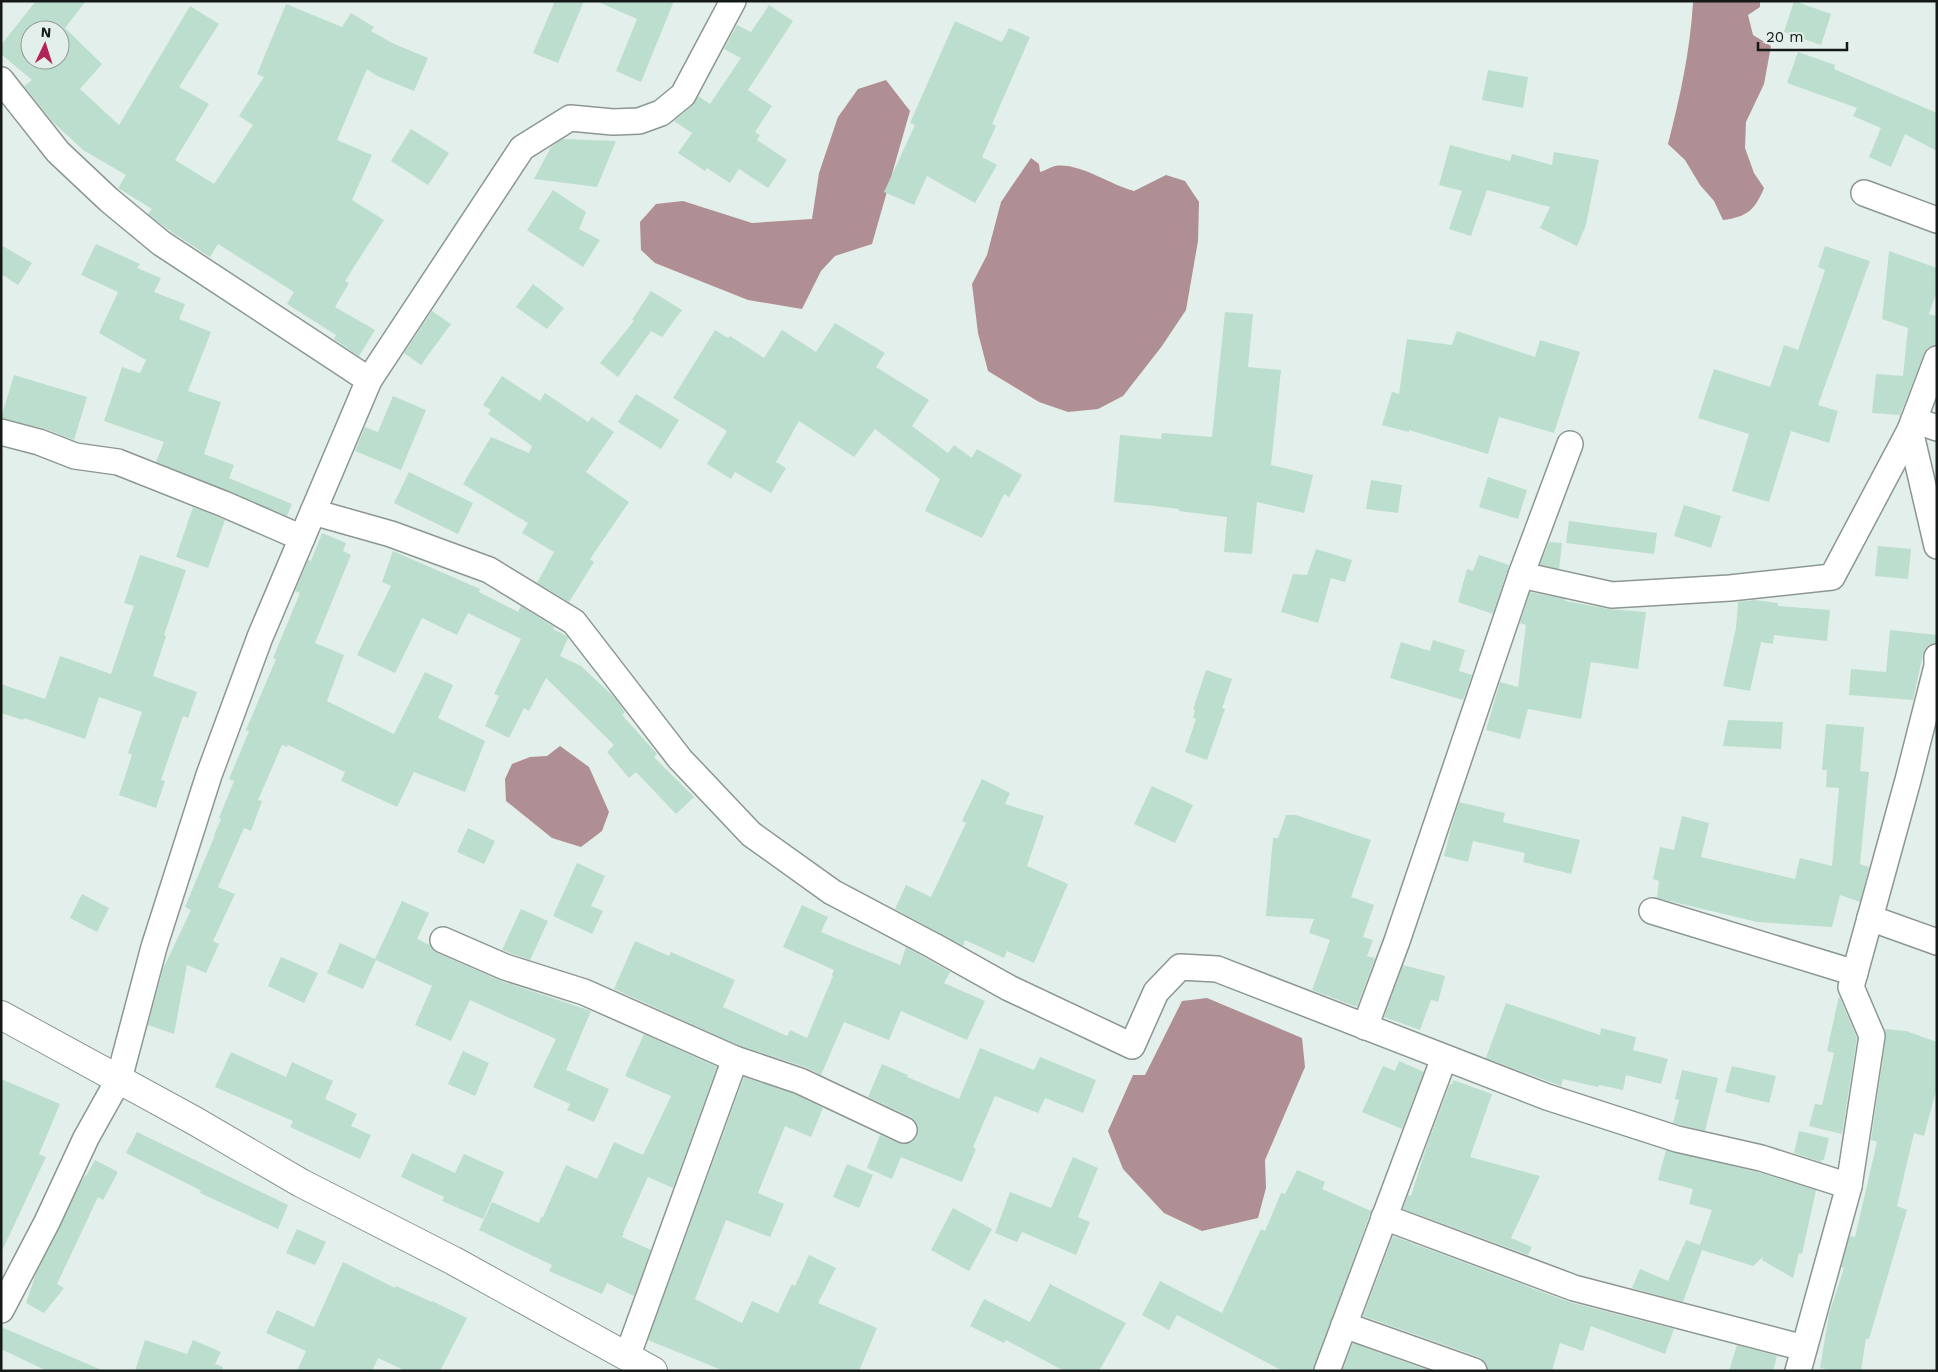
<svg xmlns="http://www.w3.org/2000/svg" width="1938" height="1372" viewBox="0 0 1938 1372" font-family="'Work Sans',sans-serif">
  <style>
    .water { fill: #af8e94 }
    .building { fill: #bcdecf; fill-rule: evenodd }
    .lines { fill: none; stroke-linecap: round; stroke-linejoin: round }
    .minor-casing { stroke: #8c9792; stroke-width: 28 }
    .tertiary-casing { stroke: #8c9792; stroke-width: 30 }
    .minor { stroke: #fff; stroke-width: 25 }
    .tertiary { stroke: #fff; stroke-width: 28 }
  </style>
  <rect width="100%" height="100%" fill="#e3efea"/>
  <!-- water -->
  <g class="water">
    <path d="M1695,1H1760V7L1748,15L1753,35L1771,46L1764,84L1746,122L1745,148L1754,173L1764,188C1755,210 1747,217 1723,220L1714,201L1700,185L1685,160L1668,144C1680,97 1690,52 1693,3Z"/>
    <path d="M886,80L910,111L872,244L835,256L821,271L802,309L748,300L655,263L641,250L640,222L656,204L683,201L752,223L812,219L819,173L838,117L858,89Z"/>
    <path d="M1031,158L1039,164L1040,172C1045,171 1050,167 1055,166C1079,162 1110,185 1134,191L1166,175L1185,181L1199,202L1198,241L1186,310L1162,346L1123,396L1098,409L1068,412L1039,402L988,371L978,333L972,284L987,255L1001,202Z"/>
    <path d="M560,746L589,767L609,812L602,831L581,847L552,838L506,801L505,779L512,764L530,757L547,756Z"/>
    <path d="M1207,998L1302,1038L1305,1067L1265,1160L1266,1188L1258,1218L1202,1231L1164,1213L1123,1169L1108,1131L1133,1075H1145L1182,1001Z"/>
  </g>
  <!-- building -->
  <g class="building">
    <path d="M36,1H86L65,28L102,64L80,89L119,125L190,6L219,24L179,87L209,104L175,160L214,184L253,125L239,116L264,77L257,74L286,4L342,27L351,13L374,27L371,31L392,43L428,58L414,91L377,76L367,69L337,140L372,155L352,200L384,220L345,281L349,283L335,307L375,330L359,356L334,339L336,335L287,304L294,292L218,244L210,257L167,229L148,214L152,209L118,188L126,175L83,150L53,122L24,86L32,80L1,54V45ZM30,30H60V60H30Z"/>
    <path d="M555,1H584L558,63L533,53Z"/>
    <path d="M596,1H674L641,82L616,71L637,19Z"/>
    <path d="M1794,1L1831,14L1821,45L1784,32Z"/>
    <path d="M769,5L793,21L748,90L772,106L755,132L760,135L757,140L787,160L768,188L739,169L730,183L707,168L705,171L678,153L692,133L674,121L692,106L698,96L710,104L741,58L724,49L737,25L751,32Z"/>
    <path d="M955,21L1002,42L1009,28L1030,37L992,124L996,126L982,157L997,165L975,203L927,176L914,205L884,192L915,125L910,123Z"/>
    <path d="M1798,52L1835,65L1834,69L1937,113V151L1905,134L1891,167L1869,157L1881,128L1853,116L1857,108L1787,83Z"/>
    <path d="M1488,70L1528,77L1523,108L1482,100Z"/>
    <path d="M411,129L449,153L428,185L391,161Z"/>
    <path d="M563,139L616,141L597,187L534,179L551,147Z"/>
    <path d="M1450,145L1510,161L1512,154L1552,165L1554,152L1599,160L1586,225L1577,246L1540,228L1550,207L1487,190L1471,236L1449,229L1462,191L1439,185Z"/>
    <path d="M553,190L586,212L579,229L600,240L583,267L527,230Z"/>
    <path d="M96,244L140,264L137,268L161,278L154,292L185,304L179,319L211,332L188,391L221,402L204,454L234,465L229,478L292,504L287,516L156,462L164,442L104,421L122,367L140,373L146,360L99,333L118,292L81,275Z"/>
    <path d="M1,245L32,263L18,285L1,274Z"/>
    <path d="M1825,246L1870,261L1818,405L1838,411L1829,443L1791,431L1769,502L1732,491L1749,434L1698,418L1714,369L1770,387L1784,345L1798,350L1825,270L1818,267Z"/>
    <path d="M1889,251L1937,268V291L1929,314L1937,316V345L1928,348L1924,354L1900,415L1872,413L1876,374L1903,376L1908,328L1882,319Z"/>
    <path d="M533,284L564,308L547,329L516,307Z"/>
    <path d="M651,291L682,310L662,337L651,331L618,377L600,363L634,321L632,320Z"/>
    <path d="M432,311L451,324L421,365L404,353Z"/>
    <path d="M1225,312L1253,314L1248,367L1281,370L1271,465L1313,475L1304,513L1257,502L1252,554L1224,552L1227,517L1179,511V509L1155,506L1114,502L1120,435L1161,439L1162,433L1212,437Z"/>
    <path d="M835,323L885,353L876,367L929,400L912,426L948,453L954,445L972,458L977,449L1022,475L1009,497L1004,494L982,538L925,511L940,479L875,429L854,457L799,421L776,462L786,468L771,493L735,472L731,479L707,464L727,431L673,398L715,330L728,338L730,336L764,358L782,330L816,352Z"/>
    <path d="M1457,331L1535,357L1540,340L1580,352L1554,433L1499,417L1488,454L1409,430V432L1382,425L1392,392L1399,394L1407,339L1452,345Z"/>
    <path d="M14,375L87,397L74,440L43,428L1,418Z"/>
    <path d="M502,376L540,401L545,393L588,422L592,417L614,432L586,472L629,502L590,559L594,562L569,602L537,583L554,552L522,533L528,523L463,484L491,437L529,453L532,446L488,414L491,410L483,405Z"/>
    <path d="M636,394L679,420L661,449L618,422Z"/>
    <path d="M393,396L426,410L401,470L355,451L365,427L378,432Z"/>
    <path d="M409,472L473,503L458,534L394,503Z"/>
    <path d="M1488,477L1527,490L1518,519L1479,507Z"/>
    <path d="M1371,480L1402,485L1398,513L1366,509Z"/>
    <path d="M1684,505L1721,516L1711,548L1674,536Z"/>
    <path d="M193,507L225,520L208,568L176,557Z"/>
    <path d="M1569,521L1657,533L1654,554L1566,543Z"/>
    <path d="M322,533L346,543L343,551L351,555L315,643L344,655L327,701L394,734L425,672L453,685L438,718L485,741L465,792L414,772L397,807L341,781L345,772L288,745L287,747L282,745L258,800L262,801L251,831L244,828L218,887L235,894L213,941L219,944L206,973L187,965L174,1034L148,1025L163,969L191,910L185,907L215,835H214L221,819L219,818L234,781L229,779L249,731L246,730L276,659L273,658L300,593L295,591L308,560L311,561Z"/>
    <path d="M1549,542L1562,543L1559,569L1540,565Z"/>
    <path d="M1878,546L1911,549L1908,579L1875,576Z"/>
    <path d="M1316,549L1352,560L1345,582L1331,578L1318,623L1281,612L1293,574L1307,575Z"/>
    <path d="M393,551L480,589L479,592L518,612L521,606L554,627L553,629L567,636L568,638L560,656L581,666L615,698L625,712L622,715L657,754L654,757L694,797L676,814L636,772L629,778L607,752L614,745L546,678L529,711L524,708L509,738L485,726L499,696L494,694L521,639L468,613L457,635L422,618L395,673L357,655L391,586L382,582Z"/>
    <path d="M140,555L186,570L164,635L166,636L153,676L197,692L188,718L183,716L161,780L165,781L156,808L119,795L132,755L128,753L142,712L99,697L85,739L24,718L23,720L1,713V684L45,699L60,656L111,674L134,606L124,603Z"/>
    <path d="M1479,555L1509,565L1493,614L1458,602L1467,569L1473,571Z"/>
    <path d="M1530,592L1565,599V601L1609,609L1646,612L1638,669L1591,662L1581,719L1528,709L1520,739L1486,730L1500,682L1518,687L1526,625L1520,623Z"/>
    <path d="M1755,600L1778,603V606L1830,610L1827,641L1774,635L1773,644L1761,642L1750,691L1723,686L1736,628L1738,602Z"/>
    <path d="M1890,630L1937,635V643L1929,645L1924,650L1913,700L1849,695L1851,669L1886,672Z"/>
    <path d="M1433,640L1465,650L1459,671L1472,675L1463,700L1390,678L1401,642L1430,651Z"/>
    <path d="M1206,670L1232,679L1222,708L1225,709L1207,760L1185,752L1196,719L1193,718L1195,710L1193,709Z"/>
    <path d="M1728,720L1783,722L1781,749L1723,746Z"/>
    <path d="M1826,724L1864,727L1860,771L1869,772L1860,864L1869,867L1860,902L1840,895L1832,927L1757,922L1657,898L1659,881L1653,879L1660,847L1674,850L1682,816L1709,823L1701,857L1795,879L1800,858L1832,866L1839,788L1826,787L1827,770H1822Z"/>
    <path d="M982,779L1010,793L1005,804L1044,816L1027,866L1068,884L1034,963L1007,951L1004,958L965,940L963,946L895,909L906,885L931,897L966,823L962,821Z"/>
    <path d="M1152,786L1193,805L1175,843L1134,824Z"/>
    <path d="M1459,802L1505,813L1503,822L1580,840L1571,874L1523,862L1525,853L1473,841L1468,862L1444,856L1451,828Z"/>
    <path d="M1286,815H1296L1371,840L1351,897L1374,905L1363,937L1373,940L1367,956L1375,958L1357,1007L1312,990L1330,940L1309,933L1314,919L1266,916L1273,838H1278Z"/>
    <path d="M468,828L495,841L484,864L457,852Z"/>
    <path d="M577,863L605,876L591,906L603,911L592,934L553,916Z"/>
    <path d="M82,894L109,908L97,932L70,918Z"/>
    <path d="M402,901L429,913L417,939L430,945L437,953L501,981L591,1011L566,1070L609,1089L594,1122L567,1110L570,1104L533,1087L556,1039L470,1000L451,1041L415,1025L432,986L376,960L363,989L327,973L340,943L375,959Z"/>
    <path d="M802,905L828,917L821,932L900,965L906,947L950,972L944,983L985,1001L967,1040L901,1011L889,1040L844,1022L821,1075L805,1067L740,1046L614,989L635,941L669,956L671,952L735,980L723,1007L787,1036L790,1030L807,1038L833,976L832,975L834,970L783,947Z"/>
    <path d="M521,909L548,921L530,960L502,950Z"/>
    <path d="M281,957L318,973L304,1003L268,986Z"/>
    <path d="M1403,965L1445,976L1438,1002L1431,1000L1420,1030L1384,1017Z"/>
    <path d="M1839,996L1857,1038L1842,1134L1809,1126L1815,1104L1822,1105L1834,1053L1827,1051Z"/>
    <path d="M1506,1003L1600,1035L1601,1028L1636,1037L1633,1050L1668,1059L1661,1084L1626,1075L1623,1090L1599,1085L1598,1087L1563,1079L1561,1086L1486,1058Z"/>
    <path d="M1885,1029L1906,1031L1937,1042V1087L1924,1136L1914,1133L1897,1206L1907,1210L1869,1339L1866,1338L1861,1371H1837L1820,1368L1829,1314L1844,1268L1841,1267L1850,1236L1855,1237L1877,1142L1871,1140L1886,1038Z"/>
    <path d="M644,1034L717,1067L673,1188L648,1177L623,1233H624L622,1237L651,1250L634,1296L607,1283L602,1294L549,1271L552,1265L479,1230L492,1202L539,1223L541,1217H543L566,1165L597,1179L614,1142L643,1155L671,1096L625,1076Z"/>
    <path d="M980,1048L1034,1070L1040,1057L1096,1080L1083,1113L1045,1098L1038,1113L995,1096L973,1147L976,1149L962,1182L901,1157L892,1179L867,1168L880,1135L898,1143L906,1144L912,1142L917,1137L918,1129L916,1122L911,1117L868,1097L882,1064L908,1075L907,1077L959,1099Z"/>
    <path d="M463,1051L489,1063L475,1096L448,1084Z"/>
    <path d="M231,1052L286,1077L292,1062L333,1081L325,1099L357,1114L351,1126L371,1135L360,1159L290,1127L293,1121L215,1087Z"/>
    <path d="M1399,1061L1424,1072L1402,1129L1362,1112L1383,1066L1395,1071Z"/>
    <path d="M1732,1066L1776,1076L1769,1103L1725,1092Z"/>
    <path d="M1682,1070L1718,1078L1705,1131L1673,1123L1679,1100L1675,1099Z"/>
    <path d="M744,1077L795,1094L823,1108L811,1137L785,1126L758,1193L784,1204L770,1237L726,1220L695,1299L742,1323L752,1301L778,1313L792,1284L795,1286L809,1255L836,1268L818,1303L877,1328L859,1371H724L648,1340Z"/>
    <path d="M1,1079L60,1104L39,1154L46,1157L1,1253Z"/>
    <path d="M1453,1080L1492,1094L1470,1157L1540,1176L1511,1238L1532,1247L1528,1255L1403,1209L1408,1195L1411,1196L1427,1145L1450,1084H1452Z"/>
    <path d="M1799,1131L1829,1138L1824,1160H1821V1162L1794,1153Z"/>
    <path d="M137,1132L288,1205L278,1229L200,1193L201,1191L198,1189L126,1153Z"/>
    <path d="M1666,1150L1757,1172L1816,1190L1802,1254L1799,1253L1793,1278L1762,1260L1763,1257L1753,1266L1702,1250L1683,1302L1632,1288L1640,1269L1668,1281L1686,1240L1700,1245L1712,1210L1689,1204L1693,1189L1658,1180Z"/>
    <path d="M412,1153L455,1173L464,1154L504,1172L483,1219L442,1201L444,1197L401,1177Z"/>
    <path d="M1073,1157L1098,1168L1078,1217L1090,1222L1076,1255L1022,1232L1017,1242L995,1233L1010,1192L1051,1208Z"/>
    <path d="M95,1160L118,1172L103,1200L98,1197L57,1284L64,1288L44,1313L26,1303L37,1271L85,1175L86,1176Z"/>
    <path d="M847,1164L873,1175L859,1208L833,1197Z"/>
    <path d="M1297,1170L1325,1182L1322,1189L1371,1211L1313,1371H1283L1177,1315L1169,1330L1142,1315L1160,1281L1222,1313L1261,1229L1265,1231L1281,1193L1285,1194Z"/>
    <path d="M953,1208L992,1229L969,1271L931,1250Z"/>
    <path d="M297,1229L326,1242L315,1265L286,1253Z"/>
    <path d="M1393,1236L1569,1302L1674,1329L1665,1354L1591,1326L1583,1351L1560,1343L1552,1371H1488L1485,1362L1479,1357L1363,1316Z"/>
    <path d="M343,1262L395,1288L396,1286L432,1302V1301L467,1318L440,1371H406L378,1358L372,1371H297L306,1351L266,1333L277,1310L314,1327Z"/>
    <path d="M1050,1284L1126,1323L1099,1371H1064L1006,1340L1004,1343L970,1326L984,1299L1030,1322Z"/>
    <path d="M1,1327L104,1371H47L1,1349Z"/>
    <path d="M145,1340L187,1354L193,1340L221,1352L215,1364L223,1367L222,1371H135Z"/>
    <path d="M1353,1343L1430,1371H1342Z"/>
    <path d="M1737,1345L1777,1356L1773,1371H1729Z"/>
  </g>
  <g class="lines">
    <!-- minor casing -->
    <g class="minor-casing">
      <g id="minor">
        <path d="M1,80L58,152L109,200L161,243L369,380"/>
        <path d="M1864,193L1937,220"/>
        <path d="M1914,420L1937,428"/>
        <path d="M1910,430L1937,359"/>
        <path d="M1,432L39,442L75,456L118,462L224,504L302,538"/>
        <path d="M313,512L391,534L489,570L574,622L680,759L751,834L832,892L934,946L1009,988L1132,1046L1156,992L1180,967L1217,969L1547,1097L1677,1139L1761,1158L1849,1186L1798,1371"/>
        <path d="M1521,575L1612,595L1730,588L1832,577L1910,430L1937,546"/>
        <path d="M1652,911L1855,973"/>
        <path d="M1870,918L1937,942"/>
        <path d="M443,940L505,967L584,992L735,1059L627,1357"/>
        <path d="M1365,1027L1397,941L1521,575L1570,444"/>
        <path d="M735,1059L800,1081L904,1130"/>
        <path d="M1849,1186L1872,1036L1851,987L1908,780L1937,666V657"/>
        <path d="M1384,1217L1574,1288L1804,1348"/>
        <path d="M1,1310L47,1222L86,1138L119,1079L154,947L209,775L260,637L369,380L522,148L570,118L613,122L639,121L661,113L683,95L733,1"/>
        <path d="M1344,1325L1474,1371"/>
        <path d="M1327,1371L1444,1058"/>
      </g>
    </g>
    <!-- tertiary casing -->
    <g class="tertiary-casing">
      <path id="tertiary" d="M1,1015L195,1121L301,1183L454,1261L653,1371"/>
    </g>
    <!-- minor -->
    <use href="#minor" class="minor"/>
    <!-- tertiary -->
    <use href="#tertiary" class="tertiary"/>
  </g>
  <!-- border -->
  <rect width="1938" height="1372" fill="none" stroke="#151a18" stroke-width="5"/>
  <!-- north arrow -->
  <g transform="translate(45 45) rotate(4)"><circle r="24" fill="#e3efea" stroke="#919a96"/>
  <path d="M0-4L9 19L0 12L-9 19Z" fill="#b22357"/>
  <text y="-8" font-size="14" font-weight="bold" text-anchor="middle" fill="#151a18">N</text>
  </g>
  <!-- scale -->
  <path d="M1758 42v8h89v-8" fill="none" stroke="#151a18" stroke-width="2.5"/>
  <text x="1766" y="42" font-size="15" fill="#151a18" stroke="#e3efea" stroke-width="4" paint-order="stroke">20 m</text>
</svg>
